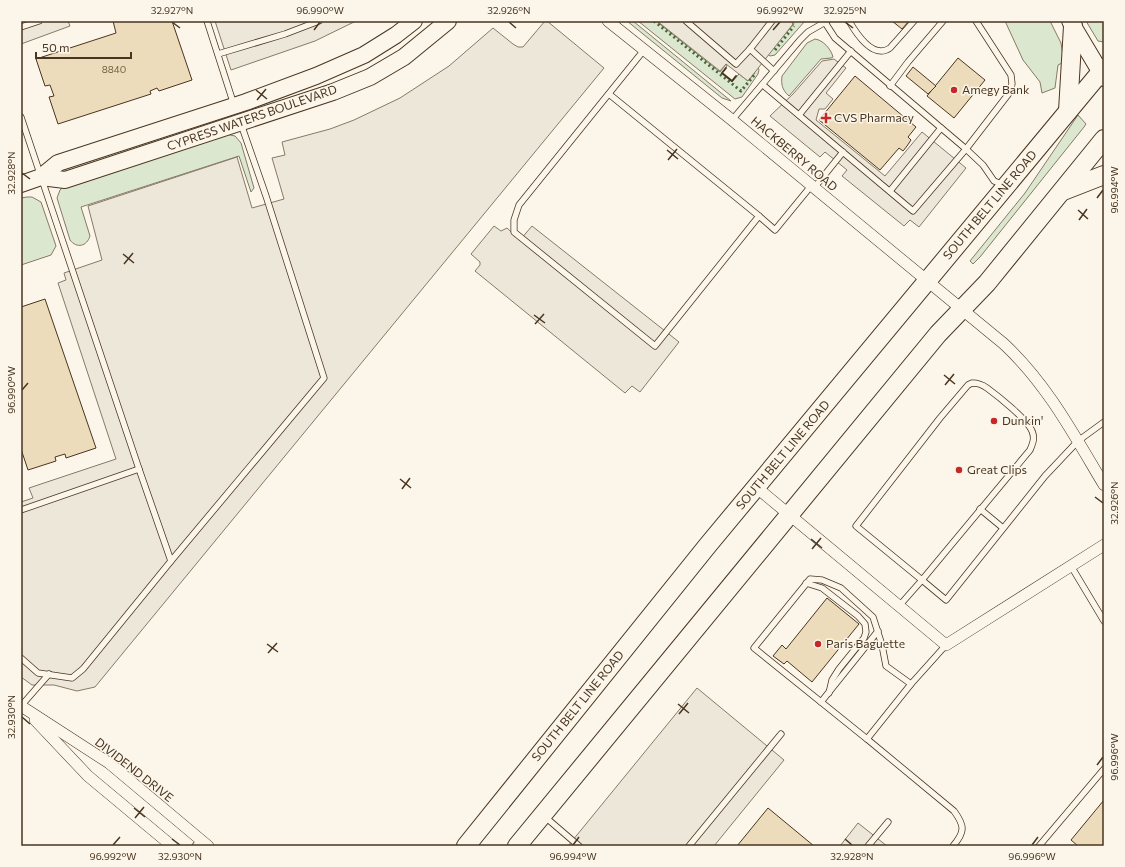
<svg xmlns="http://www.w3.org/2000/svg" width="1125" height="867" viewBox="0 0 1125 867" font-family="Commissioner,sans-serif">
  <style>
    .green { fill: #dce7d0; stroke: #887966 }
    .parking { fill: #ede7d9; stroke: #887966 }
    .building { fill: #ecdcbc; stroke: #4a3520 }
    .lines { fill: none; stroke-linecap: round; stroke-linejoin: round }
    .lane-casing { stroke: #4a3520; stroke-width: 7 }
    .street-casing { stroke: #4a3520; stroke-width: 12 }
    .secondary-casing { stroke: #4a3520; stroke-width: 18 }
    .primary-casing { stroke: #4a3520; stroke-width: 20 }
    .lane { stroke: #fbf6e9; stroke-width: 5.5 }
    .street { stroke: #fbf6e9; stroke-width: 11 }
    .secondary { stroke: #fbf6e9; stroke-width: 16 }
    .primary { stroke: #fbf6e9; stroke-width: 18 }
    .hedge { stroke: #436837; stroke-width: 3; stroke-dasharray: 2 3; stroke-linecap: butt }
    .wall { stroke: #4a3520; stroke-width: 2 }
    .ticks { fill: none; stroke: #4a3520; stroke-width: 1.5 }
    .poi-dot { fill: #c62828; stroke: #fbf6e9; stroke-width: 1.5 }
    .labels { text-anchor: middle; stroke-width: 3; stroke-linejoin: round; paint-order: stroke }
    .number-label { font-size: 10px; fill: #725f47 }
    .poi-label { font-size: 12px; fill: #4a3520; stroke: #fbf6e9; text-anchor: start }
    .street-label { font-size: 12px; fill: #4a3520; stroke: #fbf6e9 }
    .neatline { fill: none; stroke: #4a3520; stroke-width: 1.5 }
    .ticks-label { font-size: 10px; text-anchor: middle; fill: #4a3520 }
  </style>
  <rect width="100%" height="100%" fill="#fbf6e9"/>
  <!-- green -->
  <g class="green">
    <path d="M627,21H633L731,101L722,98Z"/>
    <path d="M638,21H656L720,72L726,64L727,66L722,73L732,82L739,74L748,81L755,73L746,65H757L759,70L758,74L742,97L735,99Z"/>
    <path d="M792,21H805L775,55L770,56L767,54L794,24Z"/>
    <path d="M1005,21H1050L1061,43L1064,62L1058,65L1055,88L1042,93L1040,82L1023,60Z"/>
    <path d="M1086,21H1104V42L1098,41Z"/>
    <path d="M815,39C823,40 831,49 833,57L831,58L821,59L789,96C782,90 781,84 782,76L807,43Z"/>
    <path d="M1078,115L1086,124L1084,127L980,257L973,264L970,261L1025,193Z"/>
    <path d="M226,134L235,136L241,143L254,188L251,192L239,156L81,207L90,236C87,246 77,249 70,240L57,198L60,190L64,186Z"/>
    <path d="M27,197H32L41,202L56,246L51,255L21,265V198Z"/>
  </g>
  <!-- parking -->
  <g class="parking">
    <path d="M21,21H68L70,26L21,44Z"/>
    <path d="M215,21H356L315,41L231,70Z"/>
    <path d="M545,21H547L604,68L95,687L77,691L54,685H32L21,677V502L33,498L29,488L116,459L58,283L66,280L64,273L102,260L88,206L237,157L252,208L284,199L272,158L285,155L282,142L330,129L354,120L400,98L449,66L493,28L513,44L518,47H523Z"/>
    <path d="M657,21H791L793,24L748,81L726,64L720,71Z"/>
    <path d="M834,59L846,68L826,93L833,99L825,109H819L816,120L885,176L922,132L966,168L919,227L910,220L904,226L842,176L847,170L825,152L820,157L770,116L793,94L822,61Z"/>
    <path d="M494,226L501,231L507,228L520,240L532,226L679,342L640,392L632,386L625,393L475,271L480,265V262L471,254Z"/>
    <path d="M697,688L784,760L714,846H568Z"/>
    <path d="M858,823L887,846H840Z"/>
  </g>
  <!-- building -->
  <g class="building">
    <path d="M113,21H172L192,80L159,91L157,88L150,91L151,94L58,124L49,97L54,96L50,85L45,86L36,59L116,33Z"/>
    <path d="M892,21H909L902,29Z"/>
    <path d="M958,58L985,80L954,118L927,96Z"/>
    <path d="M913,67L936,86L928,94L906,76Z"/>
    <path d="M855,76L916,127L908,137L911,140L907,146L903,151L899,148L880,170L819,120Z"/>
    <path d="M45,299L96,448L66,458L65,454L55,457L56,461L28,470L21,449V307Z"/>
    <path d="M827,598L859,624L812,682L787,661L784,664L773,656L782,645L786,649Z"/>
    <path d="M1104,800V846H1078L1071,840Z"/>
    <path d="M768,808L814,846H737Z"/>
  </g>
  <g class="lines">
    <!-- lane casing -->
    <g class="lane-casing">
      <g id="lane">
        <path d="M207,21L234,105"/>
        <path d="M686,21L736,64L750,49L774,71"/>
        <path d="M824,21L835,38L966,149L983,165L994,181L1004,185"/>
        <path d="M849,21C856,33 873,60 890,48L914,21"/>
        <path d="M21,27L39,21"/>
        <path d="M750,49L772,21"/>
        <path d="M644,50L519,205L514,220V232L655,346L759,216L775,230L811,186"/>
        <path d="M218,54L285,34L319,21"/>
        <path d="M763,85L913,211L966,149L1010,92L1012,84L1011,75L976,21"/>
        <path d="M890,86L908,62L943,21"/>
        <path d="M609,94L759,216"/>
        <path d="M799,115L851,51"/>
        <path d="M21,117L139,469L171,561L83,669L72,678L38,673L21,658"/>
        <path d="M732,120L800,40L808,32L827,21"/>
        <path d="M814,188L843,152"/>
        <path d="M890,191L941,128"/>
        <path d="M972,383C978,383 983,385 987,388C998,396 1028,420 1032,431C1035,438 1033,443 1030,450L922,580L856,526L940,418L968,385Z"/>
        <path d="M980,509L1003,528"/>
        <path d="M21,510L139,469"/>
        <path d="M171,561L324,378L266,196L241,124"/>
        <path d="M1071,566L1104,621"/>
        <path d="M806,583L822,588L858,616L865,624L866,632L864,638L839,669L832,680L829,693"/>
        <path d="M899,606L922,580L946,600L1045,476L1078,441L1104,422"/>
        <path d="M946,645L911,684L867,739L954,811C965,826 965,832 953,846"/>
        <path d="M821,702L878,631"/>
        <path d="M21,706L49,674"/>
        <path d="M867,739L754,648L810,579L822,580L841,588L873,617L882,645L886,666L911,684"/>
        <path d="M544,816L579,846"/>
        <path d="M195,846L200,840"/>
        <path d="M689,846L781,734"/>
        <path d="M868,846L888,822"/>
        <path d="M1039,846L1104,769"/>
      </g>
    </g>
    <!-- street casing -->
    <g class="street-casing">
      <g id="street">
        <path d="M608,21L732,120L1004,344C1047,384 1074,435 1104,485"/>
        <path d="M756,487L946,645L1104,545"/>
        <path d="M21,706L109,763L208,846"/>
        <path d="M35,720L88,776L172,846"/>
      </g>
    </g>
    <!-- secondary casing -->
    <g class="secondary-casing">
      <g id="secondary">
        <path d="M1070,21L1104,78"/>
        <path d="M41,177L65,180L333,92L370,77L404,57L448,21"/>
        <path d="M21,184L41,177L58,163L246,102L316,76L364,55L396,35L414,21"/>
      </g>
    </g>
    <!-- primary casing -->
    <g class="primary-casing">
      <g id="primary">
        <path d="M1068,111L1073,26"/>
        <path d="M1063,191L1104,175"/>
        <path d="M466,846L708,545L1104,68"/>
        <path d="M517,846L938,334L987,283L1104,139"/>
      </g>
    </g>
    <!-- lane -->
    <use href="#lane" class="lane"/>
    <!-- street -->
    <use href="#street" class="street"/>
    <!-- secondary -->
    <use href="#secondary" class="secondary"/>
    <!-- primary -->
    <use href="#primary" class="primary"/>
    <!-- hedge -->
    <g class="hedge">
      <path d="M654,21L741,91L756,73"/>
      <path d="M775,50L794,26"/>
    </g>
    <!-- wall -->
    <path class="wall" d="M726,68L722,73L732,81L736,76"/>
  </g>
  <!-- ticks -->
  <path class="ticks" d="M172,22L180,28M509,22L516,28M845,22L853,28M314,30L320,22M773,30L780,22M256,90L267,99M257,100L266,89M667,150L678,159M668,160L677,149M22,173L30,179M1097,198L1103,190M1078,210L1088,219M1079,220L1087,209M123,254L134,263M124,264L133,253M534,315L545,323M535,324L544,314M944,375L955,384M945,385L954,374M22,390L28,383M400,479L411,488M402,489L410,478M1095,497L1103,503M811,539L822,548M812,549L821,538M267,644L278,652M268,653L277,643M678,704L689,713M679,714L688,703M22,717L30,724M1097,765L1103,757M134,808L145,817M135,818L144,807M172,839L180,845M845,839L852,845M113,845L120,837M573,845L579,837M1032,845L1038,837"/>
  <!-- markers -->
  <g class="poi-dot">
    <circle cx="954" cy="90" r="4"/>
    <path d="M824 112h4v4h4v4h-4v4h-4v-4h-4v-4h4z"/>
    <circle cx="994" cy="421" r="4"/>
    <circle cx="959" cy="470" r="4"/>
    <circle cx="818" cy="644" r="4"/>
  </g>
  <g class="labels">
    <!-- number labels -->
    <g class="number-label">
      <text x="114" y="73">8840</text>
    </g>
    <!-- poi labels -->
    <g class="poi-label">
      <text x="962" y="94">Amegy Bank</text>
      <text x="834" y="122">CVS Pharmacy</text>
      <text x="1002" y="425">Dunkin'</text>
      <text x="967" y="474">Great Clips</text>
      <text x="826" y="648">Paris Baguette</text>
    </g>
    <!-- street labels -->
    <g class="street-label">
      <text transform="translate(252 118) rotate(-19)" y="4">CYPRESS WATERS BOULEVARD</text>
      <text transform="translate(794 154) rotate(40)" y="4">HACKBERRY ROAD</text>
      <text transform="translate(990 205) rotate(-50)" y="4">SOUTH BELT LINE ROAD</text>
      <text transform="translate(783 455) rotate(-50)" y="4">SOUTH BELT LINE ROAD</text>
      <text transform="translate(578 706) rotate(-51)" y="4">SOUTH BELT LINE ROAD</text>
      <text transform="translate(134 770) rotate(38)" y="4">DIVIDEND DRIVE</text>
    </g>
  </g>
  <!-- border -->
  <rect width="1125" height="867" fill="none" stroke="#fbf6e9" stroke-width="44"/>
  <!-- scale -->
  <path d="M36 52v6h95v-6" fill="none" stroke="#4a3520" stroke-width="2"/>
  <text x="42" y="52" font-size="12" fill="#4a3520" stroke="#fbf6e9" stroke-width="3" paint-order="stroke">50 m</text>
  <rect x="22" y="22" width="1081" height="823" class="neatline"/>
  <g class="ticks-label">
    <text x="172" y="14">32.927°N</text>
    <text x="320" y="14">96.990°W</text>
    <text x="509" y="14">32.926°N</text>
    <text x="780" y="14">96.992°W</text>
    <text x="845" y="14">32.925°N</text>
    <text transform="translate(11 173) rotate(-90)" y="4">32.928°N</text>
    <text transform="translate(1114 190) rotate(-90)" y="4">96.994°W</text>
    <text transform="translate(11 390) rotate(-90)" y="4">96.990°W</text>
    <text transform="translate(1114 503) rotate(-90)" y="4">32.926°N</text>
    <text transform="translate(11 717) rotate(-90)" y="4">32.930°N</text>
    <text transform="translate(1114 757) rotate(-90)" y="4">96.996°W</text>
    <text x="113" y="860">96.992°W</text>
    <text x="180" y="860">32.930°N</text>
    <text x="573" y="860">96.994°W</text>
    <text x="852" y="860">32.928°N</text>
    <text x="1032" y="860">96.996°W</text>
  </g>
</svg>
